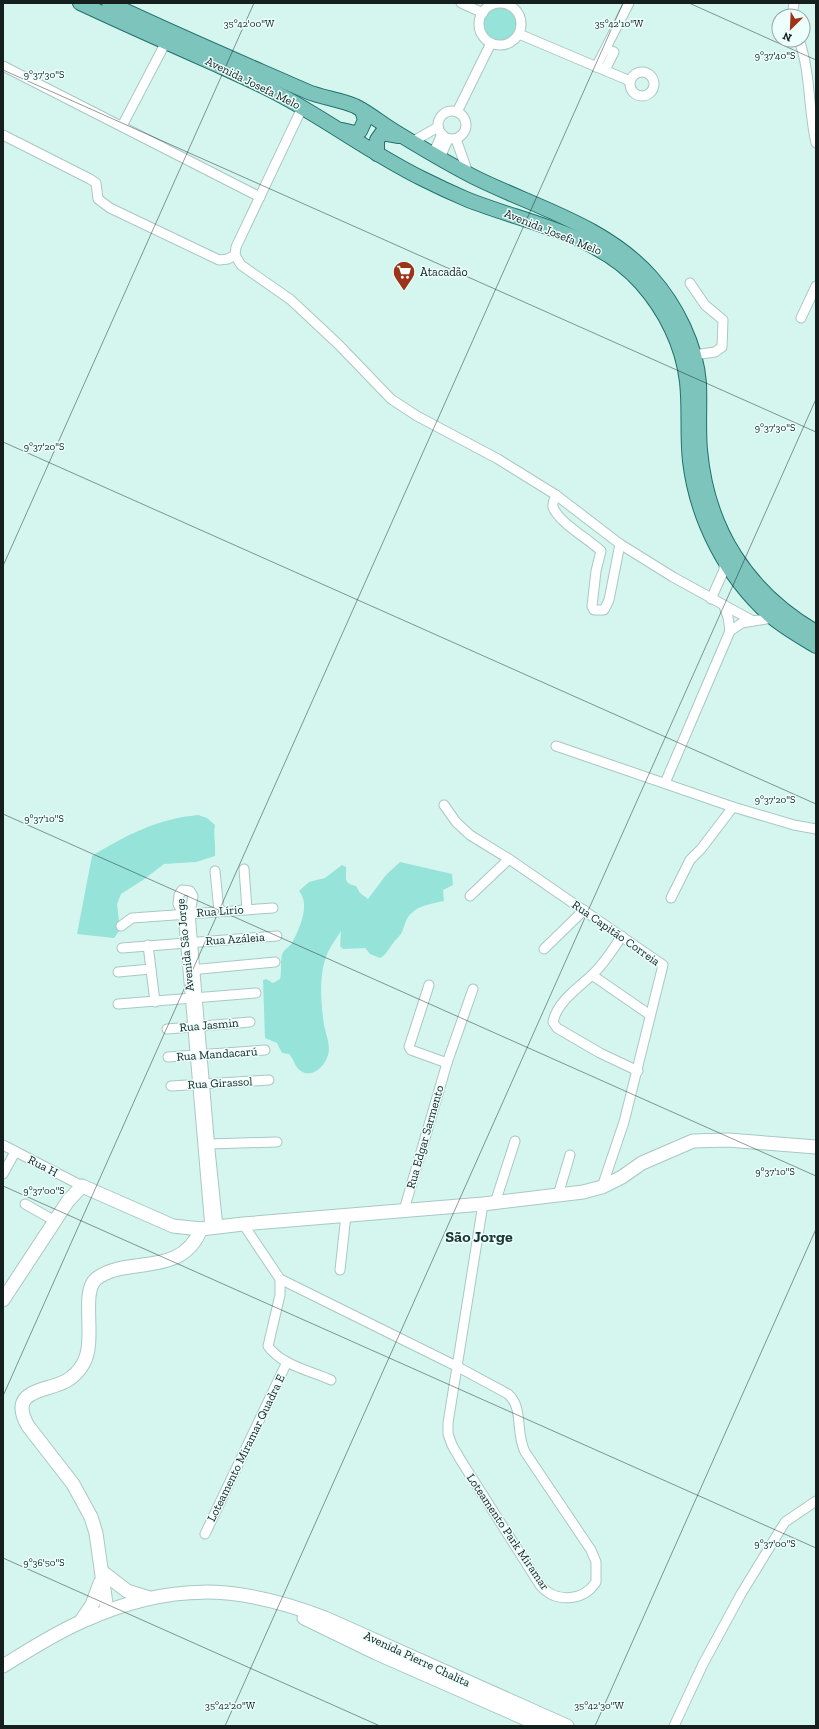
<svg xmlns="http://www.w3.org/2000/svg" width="819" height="1729" viewBox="0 0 819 1729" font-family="'Zilla Slab',serif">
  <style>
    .green { fill: #96e3d9 }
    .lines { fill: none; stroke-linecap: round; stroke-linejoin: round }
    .street-casing { stroke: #a9c8c3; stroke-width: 11 }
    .secondary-casing { stroke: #a9c8c3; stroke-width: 15 }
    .primary-casing { stroke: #207169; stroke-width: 16 }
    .street { stroke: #fff; stroke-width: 9 }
    .secondary { stroke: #fff; stroke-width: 13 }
    .primary { stroke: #7dc4bd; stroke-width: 14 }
    .ticks { fill: none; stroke: #141f1e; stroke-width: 1; stroke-opacity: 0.45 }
    .labels { text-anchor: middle; stroke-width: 3; stroke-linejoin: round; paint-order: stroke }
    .street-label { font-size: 12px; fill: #141f1e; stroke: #ecfffc }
    .poi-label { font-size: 12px; fill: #141f1e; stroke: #ecfffc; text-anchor: start }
    .district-label { font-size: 16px; font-weight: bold; fill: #1c3834; stroke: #ecfffc }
    .ticks-label { font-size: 10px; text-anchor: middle; fill: #141f1e; stroke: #ecfffc; stroke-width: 3; stroke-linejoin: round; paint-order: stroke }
  </style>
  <rect width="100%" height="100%" fill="#d5f5ef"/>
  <!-- green -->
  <g class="green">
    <circle cx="500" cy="24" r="16"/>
    <path d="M198,815L207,818L215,825C213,835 216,845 215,856L196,862L164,864L143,880L121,894L117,904L120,930L114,938L77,934L92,856C127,835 156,819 198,815Z"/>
    <path d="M400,862L452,874L453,885L443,890L444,901C430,904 413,906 406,921C401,934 404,931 394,942C389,948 387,954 380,958L370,954L365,948L343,949L340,946L341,931C337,938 331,945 328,952C318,974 321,1003 324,1025C326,1034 331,1047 328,1055C325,1066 312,1079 301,1071C295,1068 294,1059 289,1054L282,1053L277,1043L265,1038L263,980L266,979L273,983L280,979C282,971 280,962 282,955C283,950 289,947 292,943C299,929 311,905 299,891L309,882L325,878L342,865L346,867C347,878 342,883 356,886L360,893L368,899L386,875Z"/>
  </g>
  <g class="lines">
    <!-- street casing -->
    <g class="street-casing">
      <g id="street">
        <path d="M461,3L483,13"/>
        <circle cx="500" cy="24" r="21"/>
        <path d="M792,16L794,3"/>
        <path d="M519,34L630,81"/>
        <path d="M799,40C811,73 808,109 816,143"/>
        <path d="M3,66L260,197"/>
        <path d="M596,67L629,3"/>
        <path d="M605,70L614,52L606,49"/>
        <circle cx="642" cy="84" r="12"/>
        <path d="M302,108L236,247L235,255L241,265L291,300L339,345L391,399L417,416L498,459L556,495L620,544L673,577L753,621L773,618"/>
        <circle cx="452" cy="125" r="14"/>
        <path d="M457,112L491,43"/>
        <path d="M122,126L166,42"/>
        <path d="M3,135L90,179L96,183L98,199L110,208L219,260L228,259L235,255"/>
        <path d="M456,139L468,173"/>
        <path d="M412,142L438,127"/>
        <path d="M433,154L442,134"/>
        <path d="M440,158L448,139"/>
        <path d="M690,283L705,305L723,320L722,347L715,352L694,355"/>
        <path d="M801,318L816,286"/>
        <path d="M556,495C555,498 552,503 553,507C558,522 590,540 601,551L596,571L592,606L594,610H604L609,600L620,544"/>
        <path d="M711,599L724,570V560"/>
        <path d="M730,631L742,623L753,621"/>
        <path d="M556,746L733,807L794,825L816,829"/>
        <path d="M665,783L730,631L728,617L724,606"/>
        <path d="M444,805L456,822L470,835L509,859L663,965L624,1122L602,1187"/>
        <path d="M244,869L247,909"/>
        <path d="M215,871L219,911"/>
        <path d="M470,896L509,859"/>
        <path d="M671,898L690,860L701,849L733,807"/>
        <path d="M121,926L132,918L273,908"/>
        <path d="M622,936C613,949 604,964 592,975C578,988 557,1002 553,1022L557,1028L600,1053L638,1071"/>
        <path d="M148,945L155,1002"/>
        <path d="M122,948L277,936"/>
        <path d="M544,949L584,910"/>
        <path d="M190,970L275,962"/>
        <path d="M118,972L151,969"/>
        <path d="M592,975L650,1015"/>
        <path d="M429,985L409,1047L411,1050L447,1063"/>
        <path d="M118,1004L256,993"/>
        <path d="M167,1029L250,1022"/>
        <path d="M168,1057L265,1050"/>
        <path d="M171,1086L269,1080"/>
        <path d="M209,1144L277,1142"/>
        <path d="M3,1145L82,1186"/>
        <path d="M3,1174L15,1152"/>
        <path d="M558,1195L570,1155"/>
        <path d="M495,1203L515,1141"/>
        <path d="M25,1204L55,1221"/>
        <path d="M404,1210L447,1063L473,989"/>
        <path d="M243,1224L280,1279L458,1367L508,1394C524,1408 515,1432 525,1452L591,1550L596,1562V1582C583,1602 555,1603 540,1585L460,1459L452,1445L448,1434V1423L483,1204"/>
        <path d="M210,1228L188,970L183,914L178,904L179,895L182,890L190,891L193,896L190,913L210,1150L218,1227"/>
        <path d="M340,1270L346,1215"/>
        <path d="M280,1279V1295L268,1346C281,1365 311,1371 331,1380"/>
        <path d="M205,1534L287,1362"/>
        <path d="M674,1726L703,1664L741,1594L785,1522L816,1501"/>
      </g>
    </g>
    <!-- secondary casing -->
    <g class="secondary-casing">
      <g id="secondary">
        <path d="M3,1300L68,1201L82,1186L173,1226L201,1229L243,1224L483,1204L583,1192L602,1187L622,1177L642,1163L693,1141L728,1140L816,1147"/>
        <path d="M105,1574L127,1591L149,1598"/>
        <path d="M107,1611L96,1533L91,1517L73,1484L28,1426C7,1389 46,1392 66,1381C73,1377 79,1371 83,1364C97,1341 80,1293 96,1279C126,1255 181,1279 201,1229"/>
        <path d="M304,1618L376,1653L542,1726"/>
        <path d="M81,1621L92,1605L100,1583"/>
        <path d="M3,1666C29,1650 55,1633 83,1621C169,1582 238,1584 325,1618L567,1726"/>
      </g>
    </g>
    <!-- primary casing -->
    <g class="primary-casing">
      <g id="primary">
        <path d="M80,3C125,24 170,44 215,64C237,74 260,84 282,96C330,122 374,155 423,179C437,186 452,193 466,199C525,223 597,233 641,283C665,310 683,345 687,382C690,408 687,435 690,461C697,520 727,578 772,617C785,628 801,637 816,646"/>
        <path d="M109,3C174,34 240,62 306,91C322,98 339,99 355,106C369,113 381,123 394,131C420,147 447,163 474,177C534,207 605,225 651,277C676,305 696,345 699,383C700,405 698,428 700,450C707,529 747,592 816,632"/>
        <path d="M342,130L355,133L360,131L365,120L362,110"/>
        <path d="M377,154V140L382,133L399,136"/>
      </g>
    </g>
    <!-- street -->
    <use href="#street" class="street"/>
    <!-- secondary -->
    <use href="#secondary" class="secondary"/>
    <!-- primary -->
    <use href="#primary" class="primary"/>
  </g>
  <!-- ticks -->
  <path class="ticks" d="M689,3L816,60M3,70L816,432M3,442L816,804M3,566L254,3M3,814L816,1176M3,1186L816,1548M3,1396L623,3M3,1558L380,1726M225,1726L816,399M595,1726L816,1229"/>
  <!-- icons -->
  <defs>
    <g id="supermarket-pin" transform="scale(1.15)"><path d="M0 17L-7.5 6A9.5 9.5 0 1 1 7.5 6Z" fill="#9c341a" stroke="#ecfffc"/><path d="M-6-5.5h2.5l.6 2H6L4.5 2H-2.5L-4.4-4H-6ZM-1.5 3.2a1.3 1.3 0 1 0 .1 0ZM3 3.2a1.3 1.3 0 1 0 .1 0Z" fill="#fff"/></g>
  </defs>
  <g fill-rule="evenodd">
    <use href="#supermarket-pin" x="404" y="272"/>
  </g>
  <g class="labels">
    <!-- street labels -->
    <g class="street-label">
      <text transform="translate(253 83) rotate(26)" y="4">Avenida Josefa Melo</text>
      <text transform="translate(553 232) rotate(22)" y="4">Avenida Josefa Melo</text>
      <text transform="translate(220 911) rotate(-4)" y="4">Rua Lírio</text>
      <text transform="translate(616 933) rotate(35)" y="4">Rua Capitão Correia</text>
      <text transform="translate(235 939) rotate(-4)" y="4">Rua Azáleia</text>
      <text transform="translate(185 945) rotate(-96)" y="4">Avenida São Jorge</text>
      <text transform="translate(209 1025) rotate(-5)" y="4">Rua Jasmin</text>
      <text transform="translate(217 1054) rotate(-4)" y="4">Rua Mandacarú</text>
      <text transform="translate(220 1083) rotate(-3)" y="4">Rua Girassol</text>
      <text transform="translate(425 1137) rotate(-74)" y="4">Rua Edgar Sarmento</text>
      <text transform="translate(43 1166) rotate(27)" y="4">Rua H</text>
      <text transform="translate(246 1448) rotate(-64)" y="4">Loteamento Miramar Quadra E</text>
      <text transform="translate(508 1532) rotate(56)" y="4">Loteamento Park Miramar</text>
      <text transform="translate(417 1659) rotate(25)" y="4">Avenida Pierre Chalita</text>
    </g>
    <!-- poi labels -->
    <g class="poi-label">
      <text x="420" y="276">Atacadão</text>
    </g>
    <!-- district labels -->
    <g class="district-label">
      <text x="479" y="1242">São Jorge</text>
    </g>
  </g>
  <g class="ticks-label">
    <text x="249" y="27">35°42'00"W</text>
    <text x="619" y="27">35°42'10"W</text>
    <text x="775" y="59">9°37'40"S</text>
    <text x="44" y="78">9°37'30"S</text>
    <text x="775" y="431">9°37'30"S</text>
    <text x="44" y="450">9°37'20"S</text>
    <text x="775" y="803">9°37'20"S</text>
    <text x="44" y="822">9°37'10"S</text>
    <text x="775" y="1175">9°37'10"S</text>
    <text x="44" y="1194">9°37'00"S</text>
    <text x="775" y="1547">9°37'00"S</text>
    <text x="44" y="1566">9°36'50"S</text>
    <text x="230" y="1709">35°42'20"W</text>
    <text x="599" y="1709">35°42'30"W</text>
  </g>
  <!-- border -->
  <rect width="819" height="1729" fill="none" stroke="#141f1e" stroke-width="8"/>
  <!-- north arrow -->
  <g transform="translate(791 28) rotate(204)"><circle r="19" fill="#ecfffc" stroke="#96a5a3"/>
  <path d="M0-3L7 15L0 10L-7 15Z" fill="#9c341a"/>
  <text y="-6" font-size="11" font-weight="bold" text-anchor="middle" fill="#141f1e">N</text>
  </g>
</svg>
